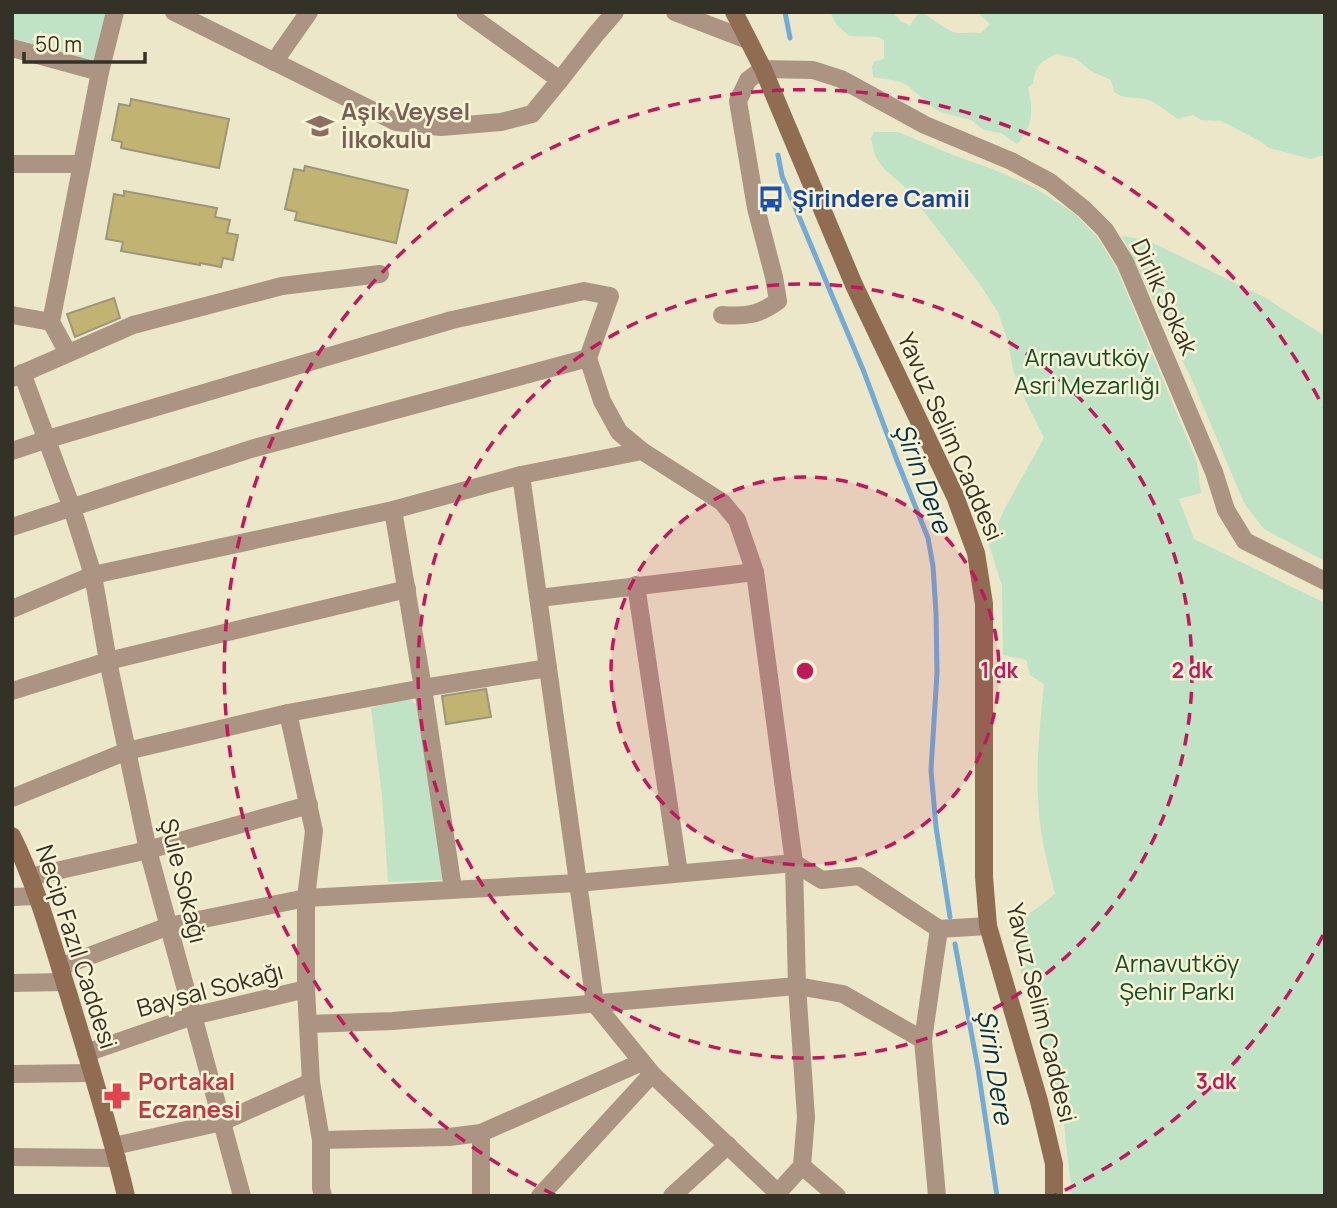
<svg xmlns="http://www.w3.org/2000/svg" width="1337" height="1208" viewBox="0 0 1337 1208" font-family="Manrope,sans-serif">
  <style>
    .green { fill: #c0e3c6 }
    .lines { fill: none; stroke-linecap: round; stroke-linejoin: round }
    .stream { stroke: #73abd5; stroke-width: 5 }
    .building { fill: #c1b473; stroke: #9b9679; stroke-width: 2 }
    .minor { stroke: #ac9482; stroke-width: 18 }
    .tertiary { stroke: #ac9482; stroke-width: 18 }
    .secondary { stroke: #8f6c52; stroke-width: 18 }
    .ring { fill: none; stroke: #c2185b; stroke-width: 3.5; stroke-dasharray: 12 9 }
    .labels { text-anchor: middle; stroke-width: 5; stroke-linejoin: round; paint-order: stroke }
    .education-label { font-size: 24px; font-weight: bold; fill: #785e54; stroke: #faf4d6; text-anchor: start }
    .transit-label { font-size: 24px; font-weight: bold; fill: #164399; stroke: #faf4d6; text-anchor: start }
    .street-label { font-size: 24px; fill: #343126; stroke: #faf4d6 }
    .park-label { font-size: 24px; fill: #114f26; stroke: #faf4d6 }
    .health-label { font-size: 24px; font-weight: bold; fill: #be3a42; stroke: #faf4d6; text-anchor: start }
    .water-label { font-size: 26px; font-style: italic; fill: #03324e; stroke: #faf4d6 }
    .centre { fill: #c2185b; stroke: #faf4d6; stroke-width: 3.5 }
    .ring-label { font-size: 21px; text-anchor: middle; font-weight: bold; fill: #c2185b; stroke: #faf4d6; stroke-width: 5; stroke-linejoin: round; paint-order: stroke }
  </style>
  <rect width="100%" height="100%" fill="#ece7c9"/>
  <!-- green -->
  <g class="green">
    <path d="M12,12H107L94,62L12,38Z"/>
    <path d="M830,12H892L902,22L910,25L917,15L923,13C933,19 942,27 953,32C959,34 973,32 981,33L990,24L977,12H1325V156H1320L1311,159L1269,148L1261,142L1222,121L1201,120L1193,115L1178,119C1170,114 1162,107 1153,102C1140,95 1126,101 1114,92L1111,80L1091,71L1076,59L1057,54C1041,61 1035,66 1033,84L1028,87C1033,108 1034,128 1017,144L1001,133L984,130L971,120L940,112L931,106L907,85L898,81L873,77L872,66L875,61L884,59V40L878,37L849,36L837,25Z"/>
    <path d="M874,132H898L953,155L995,170L1035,188L1074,213L1097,237L1116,267L1197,462L1201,493L1179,499L1194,539L1325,603V1196H1072L1062,1106L1016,956L1012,927L1055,894C1050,873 1044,852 1041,831C1034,782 1039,732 1044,684L1030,675L1026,660L1003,655L1002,586L989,544L1005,508L1044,438L1027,404L1013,370L1008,342L998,312L979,283L904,186L884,169L875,156L871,138Z"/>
    <path d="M1122,236L1147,240L1262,296L1325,336V561L1264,529L1244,503L1193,382Z"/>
    <path d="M407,698L418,705L445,880L388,882L382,795L371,708Z"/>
  </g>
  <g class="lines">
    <!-- stream -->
    <g class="stream">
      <path d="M785,12L790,38"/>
      <path d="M778,155L782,176L864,372L898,463L928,538L933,566L936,613L937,673L931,770L936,827L950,917"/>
      <path d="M955,944L978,1069L997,1196"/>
    </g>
  </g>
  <!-- building -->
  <g class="building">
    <path d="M131,99L229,119L219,168L121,148L122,142L112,140L119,104L130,106Z"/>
    <path d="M305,166L408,190L396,243L295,220L297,212L285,209L294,169L304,171Z"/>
    <path d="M124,191L217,208L215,217L230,220L227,233L238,235L233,260L223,258L221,267L200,263V265L121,251L123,242L106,239L114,194L124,196Z"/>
    <path d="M114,298L120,318L75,337L67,314Z"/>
    <path d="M486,689L491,717L446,724L442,696Z"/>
  </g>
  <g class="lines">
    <!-- minor -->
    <g class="minor">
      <path d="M174,12L396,122L441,127L501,122L532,114L560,80L465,12"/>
      <path d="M12,48L100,72"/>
      <path d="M274,62L309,12"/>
      <path d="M12,164H82"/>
      <path d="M12,315L51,322"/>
      <path d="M722,315C745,317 759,315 778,301L774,277L756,208L738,101L748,80L763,69L813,70L841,79L925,125L1011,161L1050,182L1084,209L1105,230L1125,262L1214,472L1226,510L1245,541L1325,581"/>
      <path d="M68,353L51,322L100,72L115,12"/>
      <path d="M22,373L72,508L93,575L108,661L148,850L242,1196"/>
      <path d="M12,378L133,325L282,286L380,274"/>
      <path d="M12,451L48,439L452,320L584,291L610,296L588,358L602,401L619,432L642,451L722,502L737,520L755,572L794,863L797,986L806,1117L802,1166L775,1196"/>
      <path d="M521,475L595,1004L652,1074L778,1193"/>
      <path d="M393,510L423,688L453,889"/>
      <path d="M12,527L251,449L588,358"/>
      <path d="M636,585L679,873"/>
      <path d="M539,598L755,572"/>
      <path d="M12,609L93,575L393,510L521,475L642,451"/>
      <path d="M12,691L108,661L407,589"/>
      <path d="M288,713L314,831L306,898V989L311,1082L321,1140V1188L323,1196"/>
      <path d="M12,798L127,751L288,713L423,688L548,668"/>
      <path d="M30,877L148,850L309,805"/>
      <path d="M12,897L36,896"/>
      <path d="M60,967L169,926L306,898L577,883L794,863L822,880L859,876L939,929L988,926"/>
      <path d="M12,983L64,982"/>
      <path d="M308,1024L393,1021L797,986L843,994L923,1040"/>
      <path d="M86,1053L193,1016L306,989"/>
      <path d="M12,1074L92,1073"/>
      <path d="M321,1140L449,1137L481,1133L642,1062"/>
      <path d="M114,1146L222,1122L311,1082"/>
      <path d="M12,1157L117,1158"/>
      <path d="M802,1166L837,1196"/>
      <path d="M481,1196V1133"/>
      <path d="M540,1196L652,1074"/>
      <path d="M672,1196L728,1145"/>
      <path d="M937,1196L923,1040L939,929"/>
    </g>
    <!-- tertiary -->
    <g class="tertiary">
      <path d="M675,12L748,40"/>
      <path d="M560,80L596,34L615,12"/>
    </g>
    <!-- secondary -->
    <g class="secondary">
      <path d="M734,12L763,69L854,285L955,496L976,553L984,604V877L988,926L1039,1101L1054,1164V1196"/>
      <path d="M12,836C37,886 52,943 69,996C89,1062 110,1128 126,1196"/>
    </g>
  </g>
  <!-- distance rings -->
  <circle cx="805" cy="671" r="194" fill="#c2185b" fill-opacity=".12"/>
  <g class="ring">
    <circle cx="805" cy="671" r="194"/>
    <circle cx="805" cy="671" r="387"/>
    <path d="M1323 935A581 581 0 0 1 1055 1195M555 1195A581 581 0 1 1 1323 407"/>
  </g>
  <!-- icons -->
  <defs>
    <g id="school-bare" transform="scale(2.1)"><path d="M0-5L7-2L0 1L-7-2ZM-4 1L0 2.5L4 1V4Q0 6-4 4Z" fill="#8d6e63" stroke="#faf4d6" stroke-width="2.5" paint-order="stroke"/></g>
    <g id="bus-bare" transform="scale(2.1)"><path d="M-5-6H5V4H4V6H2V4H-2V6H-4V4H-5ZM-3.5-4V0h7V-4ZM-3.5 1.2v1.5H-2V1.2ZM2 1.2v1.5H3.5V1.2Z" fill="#1a4fb4" stroke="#faf4d6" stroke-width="2.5" paint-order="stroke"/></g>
    <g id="pharmacy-bare" transform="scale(2.1)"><path d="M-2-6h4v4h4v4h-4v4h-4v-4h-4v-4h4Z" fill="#e0444e" stroke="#faf4d6" stroke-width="2.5" paint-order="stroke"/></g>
  </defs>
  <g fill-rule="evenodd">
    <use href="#school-bare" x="320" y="126"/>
    <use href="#bus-bare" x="771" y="199"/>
    <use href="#pharmacy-bare" x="117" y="1096"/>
  </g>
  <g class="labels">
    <!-- education labels -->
    <g class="education-label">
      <text x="341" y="120">Aşık Veysel<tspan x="341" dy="28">İlkokulu</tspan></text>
    </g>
    <!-- transit labels -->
    <g class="transit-label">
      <text x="792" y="207">Şirindere Camii</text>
    </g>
    <!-- street labels -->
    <g class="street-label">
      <text transform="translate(1164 297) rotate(65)" y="8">Dirlik Sokak</text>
      <text transform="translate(950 437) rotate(66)" y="8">Yavuz Selim Caddesi</text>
      <text transform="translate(183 881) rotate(76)" y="8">Şule Sokağı</text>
      <text transform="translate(76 947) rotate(72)" y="8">Necip Fazıl Caddesi</text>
      <text transform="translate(210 990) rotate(-15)" y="8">Baysal Sokağı</text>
      <text transform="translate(1041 1013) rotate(76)" y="8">Yavuz Selim Caddesi</text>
    </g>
    <!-- park labels -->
    <g class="park-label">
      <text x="1087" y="366">Arnavutköy<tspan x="1087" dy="28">Asri Mezarlığı</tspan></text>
      <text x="1177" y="972">Arnavutköy<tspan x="1177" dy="28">Şehir Parkı</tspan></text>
    </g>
    <!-- health labels -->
    <g class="health-label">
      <text x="138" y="1090">Portakal<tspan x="138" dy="28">Eczanesi</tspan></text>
    </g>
    <!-- water labels -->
    <g class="water-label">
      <text transform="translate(923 478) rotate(69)" y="9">Şirin Dere</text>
      <text transform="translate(995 1067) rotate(81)" y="9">Şirin Dere</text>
    </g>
  </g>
  <circle cx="805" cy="671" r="10" class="centre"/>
  <g class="ring-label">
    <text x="999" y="678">1 dk</text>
    <text x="1192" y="678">2 dk</text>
    <text x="1216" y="1089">3 dk</text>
  </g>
  <!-- border -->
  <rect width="1337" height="1208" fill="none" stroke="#343126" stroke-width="28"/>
  <!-- scale -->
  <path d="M24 52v10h121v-10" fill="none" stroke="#343126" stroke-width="3.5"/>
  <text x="35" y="52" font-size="21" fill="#343126" stroke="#faf4d6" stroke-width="5" paint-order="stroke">50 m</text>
</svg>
